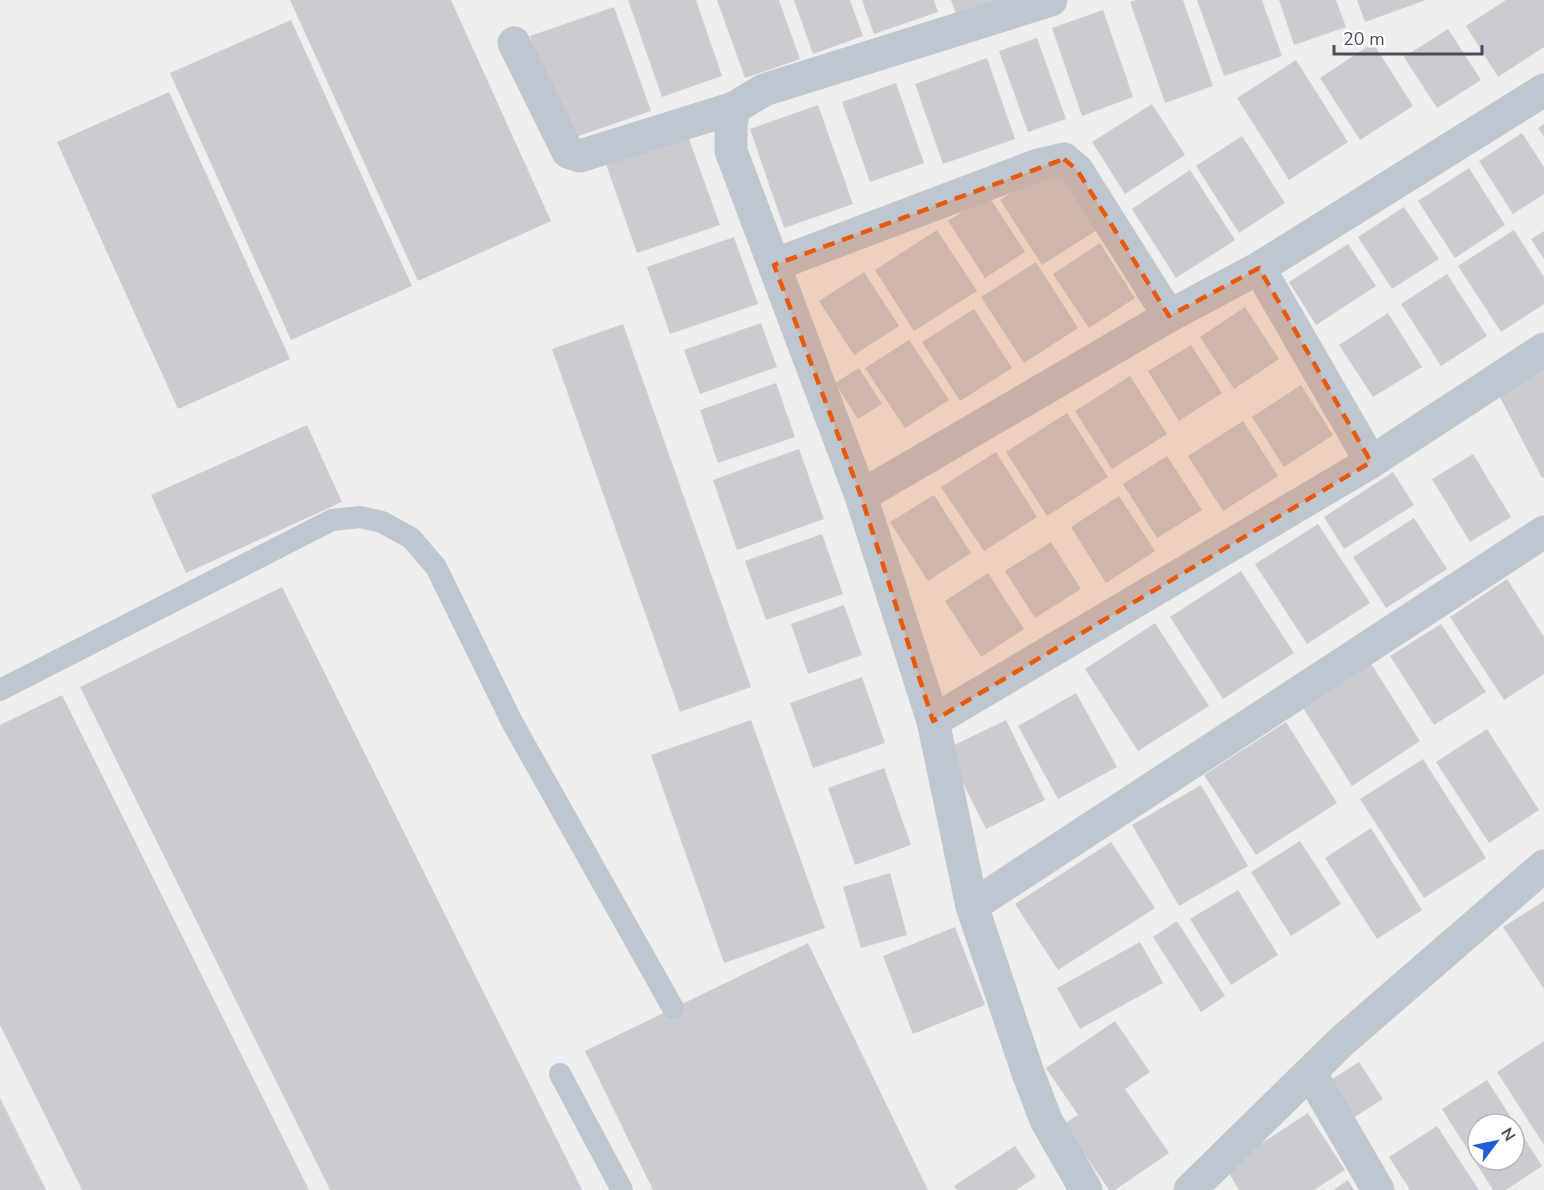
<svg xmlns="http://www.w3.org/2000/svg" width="1544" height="1190" viewBox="0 0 1544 1190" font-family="'Nunito Sans',sans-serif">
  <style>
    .building { fill: #caccd2; fill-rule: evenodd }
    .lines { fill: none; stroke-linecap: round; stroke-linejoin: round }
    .service { stroke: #bec6cf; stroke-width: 22 }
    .minor { stroke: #bec6cf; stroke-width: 33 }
    .marked { fill: #e8590c; fill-opacity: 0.2; stroke: #e8590c; stroke-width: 4.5; stroke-dasharray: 12 8; stroke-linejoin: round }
  </style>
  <rect width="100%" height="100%" fill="#f0eeed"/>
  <!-- building -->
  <g class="building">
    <path d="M290,0H451L551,221L418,281Z"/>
    <path d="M628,0H696L722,76L662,97Z"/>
    <path d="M717,0H779L800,59L745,78Z"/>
    <path d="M794,0H850L863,36L813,54Z"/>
    <path d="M862,0H934L938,12L874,34Z"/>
    <path d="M951,0H996L956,14Z"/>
    <path d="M1136,0H1183L1213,86L1165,103L1130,2Z"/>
    <path d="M1197,0H1262L1282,56L1224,76Z"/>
    <path d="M1279,0H1336L1346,27L1294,45Z"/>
    <path d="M1357,0H1426L1365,22Z"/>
    <path d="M1506,0H1544V47L1498,77L1466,26Z"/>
    <path d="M614,7L651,111L567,140L530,36Z"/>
    <path d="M1103,10L1133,97L1082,116L1052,28Z"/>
    <path d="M291,20L412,286L291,340L170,73Z"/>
    <path d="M1448,29L1481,80L1437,108L1404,57Z"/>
    <path d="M1037,38L1066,119L1028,132L999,51Z"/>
    <path d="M1373,43L1413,106L1360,140L1320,78Z"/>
    <path d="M987,58L1015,139L943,164L915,84Z"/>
    <path d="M1296,60L1348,142L1289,180L1237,98Z"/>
    <path d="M896,83L924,163L870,182L842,102Z"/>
    <path d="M169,92L290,359L178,409L57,142Z"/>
    <path d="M1152,104L1185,155L1125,194L1092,142Z"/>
    <path d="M818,105L853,204L784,228L750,129Z"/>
    <path d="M1544,124V137L1538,128Z"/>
    <path d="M1522,133L1544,167V194L1513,214L1479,161Z"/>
    <path d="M688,136L720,225L637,253L606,164Z"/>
    <path d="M1242,136L1285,203L1239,233L1196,166Z"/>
    <path d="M1055,165L1097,230L1042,265L1000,200Z"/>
    <path d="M1469,168L1505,225L1455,258L1418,201Z"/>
    <path d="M1190,170L1235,240L1176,278L1132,209Z"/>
    <path d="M988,195L1025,252L985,278L948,221Z"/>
    <path d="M1404,207L1439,259L1392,289L1358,237Z"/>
    <path d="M937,230L977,291L914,331L875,270Z"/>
    <path d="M1514,230L1544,277V304L1501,332L1458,266Z"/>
    <path d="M1544,231V259L1531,239Z"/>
    <path d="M734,237L758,304L670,334L647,267Z"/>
    <path d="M1100,243L1135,298L1089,328L1053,274Z"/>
    <path d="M1348,244L1376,286L1316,325L1289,282Z"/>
    <path d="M1036,262L1078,328L1024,363L981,297Z"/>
    <path d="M864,272L899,326L854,355L819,301Z"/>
    <path d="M1447,274L1487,336L1441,366L1401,304Z"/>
    <path d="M1245,307L1279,359L1234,389L1200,337Z"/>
    <path d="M974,309L1012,368L960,401L922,342Z"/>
    <path d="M1388,313L1422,367L1373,397L1339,345Z"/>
    <path d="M761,323L777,367L700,394L684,350Z"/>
    <path d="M623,324L751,687L680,712L552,349Z"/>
    <path d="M909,340L949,400L905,428L865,368Z"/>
    <path d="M1191,345L1222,393L1179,421L1148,371Z"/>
    <path d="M1544,360V477L1542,478L1494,386Z"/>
    <path d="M859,368L882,404L858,419L835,383Z"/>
    <path d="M1130,376L1167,434L1112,469L1075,411Z"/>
    <path d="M776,383L795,437L718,463L700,410Z"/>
    <path d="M1301,385L1333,435L1284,467L1252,417Z"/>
    <path d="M1067,413L1108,477L1047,516L1006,452Z"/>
    <path d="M1243,421L1278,476L1223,511L1188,456Z"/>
    <path d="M307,425L342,502L186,573L151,495Z"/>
    <path d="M799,449L824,519L737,550L713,480Z"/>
    <path d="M996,452L1037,517L984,551L941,487Z"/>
    <path d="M1473,454L1511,517L1470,542L1432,479Z"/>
    <path d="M1167,456L1202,510L1157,538L1123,484Z"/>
    <path d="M1393,472L1414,505L1344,549L1324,517Z"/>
    <path d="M934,495L971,553L928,581L890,522Z"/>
    <path d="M1119,496L1155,551L1106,583L1071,527Z"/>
    <path d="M1414,518L1447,569L1386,608L1353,557Z"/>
    <path d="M1318,524L1370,603L1307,644L1255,564Z"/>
    <path d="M822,534L843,594L766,620L745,561Z"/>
    <path d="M1051,542L1081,589L1035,618L1005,571Z"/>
    <path d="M1241,571L1294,653L1223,699L1170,617Z"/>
    <path d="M988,573L1024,629L981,657L945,601Z"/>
    <path d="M1507,579L1544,637V674L1504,700L1450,617Z"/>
    <path d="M282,587L582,1190H330L80,687Z"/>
    <path d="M844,605L862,655L808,674L791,624Z"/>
    <path d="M1155,623L1209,706L1138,751L1085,669Z"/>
    <path d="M1441,624L1486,692L1434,725L1390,656Z"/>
    <path d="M1370,662L1420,741L1352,786L1302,706Z"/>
    <path d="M862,677L885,743L813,768L790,703Z"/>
    <path d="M1076,693L1117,767L1058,799L1018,726Z"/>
    <path d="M62,695L309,1190H82L0,1025V725Z"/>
    <path d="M751,720L825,928L724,963L651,755Z"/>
    <path d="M1006,720L1045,800L986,829L946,749Z"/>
    <path d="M1286,722L1337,803L1256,855L1204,775Z"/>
    <path d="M1487,729L1539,810L1489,843L1436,762Z"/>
    <path d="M1423,759L1486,858L1424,898L1360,799Z"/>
    <path d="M884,768L911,845L855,865L828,788Z"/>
    <path d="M1201,785L1248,866L1179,906L1132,825Z"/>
    <path d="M1371,828L1422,910L1377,939L1325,858Z"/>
    <path d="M1300,841L1341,904L1291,936L1251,872Z"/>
    <path d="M1111,842L1155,908L1058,970L1015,904Z"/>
    <path d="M890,873L907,935L861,948L843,887Z"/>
    <path d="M1238,890L1278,955L1231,985L1190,919Z"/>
    <path d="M1544,901V989L1503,927Z"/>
    <path d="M1177,921L1225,996L1201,1012L1153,937Z"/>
    <path d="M955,927L985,1005L913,1034L883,956Z"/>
    <path d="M1140,942L1163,983L1080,1029L1057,988Z"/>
    <path d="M808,943L928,1190H653L585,1051Z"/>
    <path d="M1115,1021L1150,1072L1125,1089L1169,1153L1115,1190H1109L1064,1124L1078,1115L1046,1068Z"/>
    <path d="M1544,1041V1145L1497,1072Z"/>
    <path d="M1359,1062L1383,1099L1353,1118L1329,1081Z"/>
    <path d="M1487,1080L1542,1166L1506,1190H1493L1442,1109ZM1478,1124H1514V1160H1478Z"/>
    <path d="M0,1098L46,1190H0Z"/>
    <path d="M1308,1113L1345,1170L1314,1190H1239L1225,1167Z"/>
    <path d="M1437,1126L1479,1190H1410L1389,1157Z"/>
    <path d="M1015,1146L1036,1177L1016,1190H957L954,1186Z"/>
    <path d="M1348,1180L1354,1190H1333Z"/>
  </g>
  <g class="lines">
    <!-- service -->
    <g class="service">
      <path d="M0,690L332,520L360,517L382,522L411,538L436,567L512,722L673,1008"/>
      <path d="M560,1074L622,1190"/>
    </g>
    <!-- minor -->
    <g class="minor">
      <path d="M1051,0L764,90L734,108L731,125V151L861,496L933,721L972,906L1028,1073L1046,1120L1086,1190"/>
      <path d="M514,43L568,152L580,156L734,108"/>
      <path d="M774,265L1038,165L1064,159L1077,170L1169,316"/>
      <path d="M1259,268L1371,462"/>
      <path d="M861,496L1169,316L1259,268L1544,90"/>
      <path d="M933,721L1371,462L1544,349"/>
      <path d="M972,906L1544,532"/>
      <path d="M1311,1074L1378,1190"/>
      <path d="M1190,1190L1342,1041L1544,866"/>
    </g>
  </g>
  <!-- marked area -->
  <path class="marked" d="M1064,159L1077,170L1169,316L1259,268L1371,462L933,721L861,496L774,265Z"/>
  <!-- north arrow -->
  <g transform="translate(1496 1142) rotate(58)"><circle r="28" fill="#ffffff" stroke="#b5b9bd" stroke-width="1.5"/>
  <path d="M0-4.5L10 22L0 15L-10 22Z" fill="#215dd6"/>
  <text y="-9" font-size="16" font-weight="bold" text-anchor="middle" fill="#464f5a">N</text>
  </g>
  <!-- scale -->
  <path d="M1334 45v9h148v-9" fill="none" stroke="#464f5a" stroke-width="3"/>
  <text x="1343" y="45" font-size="18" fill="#464f5a" stroke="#ffffff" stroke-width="4.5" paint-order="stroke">20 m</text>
</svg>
